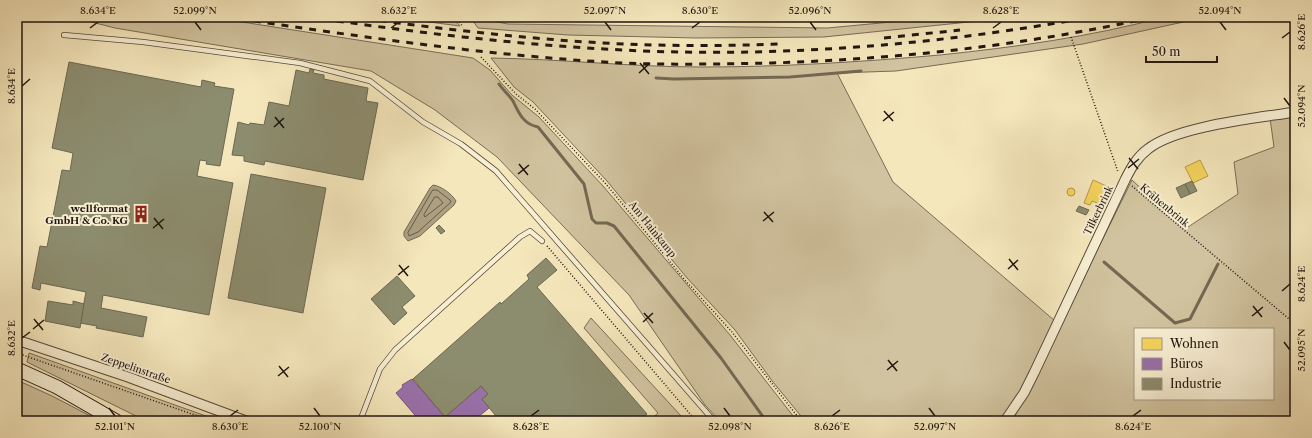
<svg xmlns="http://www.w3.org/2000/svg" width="1312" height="438" viewBox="0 0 1312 438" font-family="'Libre Caslon Text',serif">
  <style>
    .green { fill: #d1c39f; stroke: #786c57; fill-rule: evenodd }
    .water { fill: #aca081; stroke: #746853 }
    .homes { fill: #f6d55c; stroke: #b69b45 }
    .offices { fill: #9970ab; stroke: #74557c }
    .industry { fill: #8c8c6e; stroke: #6b6852 }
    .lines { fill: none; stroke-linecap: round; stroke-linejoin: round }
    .shore { stroke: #665a48; stroke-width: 1 }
    .stream { stroke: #746853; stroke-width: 3 }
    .service-casing { stroke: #544a3a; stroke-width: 6 }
    .minor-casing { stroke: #544a3a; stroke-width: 11 }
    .secondary-casing { stroke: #1f150f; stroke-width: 15 }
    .path { stroke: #1f150f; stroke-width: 1.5; stroke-dasharray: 1 2; stroke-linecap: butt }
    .service { stroke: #f8efd3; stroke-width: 4.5 }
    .minor { stroke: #f8efd3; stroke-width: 9 }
    .secondary { stroke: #f8efd3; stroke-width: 13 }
    .rail { stroke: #1f150f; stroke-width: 3; stroke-dasharray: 7 7; stroke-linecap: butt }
    .ticks { fill: none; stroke: #1f150f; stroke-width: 1.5 }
    .labels { text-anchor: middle; stroke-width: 4; stroke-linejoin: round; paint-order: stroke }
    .street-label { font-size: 10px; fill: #1f150f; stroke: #f8efd3 }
    .poi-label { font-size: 10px; font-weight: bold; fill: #1f150f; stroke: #f8efd3; text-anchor: end }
    .neatline { fill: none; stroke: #1f150f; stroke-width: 1.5 }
    .ticks-label { font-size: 10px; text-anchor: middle; fill: #1f150f }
  </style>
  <rect width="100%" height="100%" fill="#f5e7bc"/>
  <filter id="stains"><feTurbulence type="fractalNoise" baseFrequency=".005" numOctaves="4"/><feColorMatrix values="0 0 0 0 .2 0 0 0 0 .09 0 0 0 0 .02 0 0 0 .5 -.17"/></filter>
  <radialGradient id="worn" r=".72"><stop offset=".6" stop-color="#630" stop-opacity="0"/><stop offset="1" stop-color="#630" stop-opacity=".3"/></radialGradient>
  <!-- green -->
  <g class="green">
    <path d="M72,17H210L473,58L490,70L512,95L539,117L603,186L730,335L797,421H720L705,405L629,295L497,157L435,110L371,71L115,28Z"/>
    <path d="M390,17H452L460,26Z"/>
    <path d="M470,17L508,24L827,28L945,17H1017L824,37L696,38L568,35L478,28Z"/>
    <path d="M1164,17H1206L1083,44L896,71L837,73L893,182L1055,321L1020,392L1001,421H805L773,382L735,330L687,278L607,181L533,102L514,87L491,58C561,59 631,67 702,67C781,67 861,62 940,55C1016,47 1090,37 1164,17Z"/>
    <path d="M1295,114V421H1009L1058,329L1132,180L1185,229L1238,194L1234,162L1274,147L1270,118ZM1135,329H1273V399H1135Z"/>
    <path d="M591,318L682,417L680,421H649L658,413L584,328Z"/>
    <path d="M29,353L220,421H146L27,362Z"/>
    <path d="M17,380L52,396L100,421H17Z"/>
  </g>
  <!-- water -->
  <path class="water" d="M433,185C441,186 452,194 456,201L454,205L420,236L408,241L404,236V232L430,188Z"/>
  <!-- homes -->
  <g class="homes">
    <path d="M1200,160L1208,176L1193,183L1185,167Z"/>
    <path d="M1093,180L1111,188L1100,210L1095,207L1097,203L1092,201L1090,205L1084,203Z"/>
    <circle cx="1071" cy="192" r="4"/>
  </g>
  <!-- offices -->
  <path class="offices" d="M412,379L445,417L481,386L488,394L482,399L489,408L473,421H420L396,393L403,387L402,385Z"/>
  <!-- industry -->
  <g class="industry">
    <path d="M69,62L201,87L202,80L215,83L214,86L234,89L220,166L206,164L207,161L200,160L197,176L233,183L209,315L103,295L101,308L147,317L143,337L96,328L97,326L80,323L86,292L41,283L40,290L32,288L40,246L47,247L62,170L70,171L73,153L52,148Z"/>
    <path d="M310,69L314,70L313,73L324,75V79L368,88L366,101L378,103L363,180L265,161L264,165L244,161V156L232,155L238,122L249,125L250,123L264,125L269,102L289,106L296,70L309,73Z"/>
    <path d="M251,174L326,188L303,313L228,298Z"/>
    <path d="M1192,181L1197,191L1190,194L1185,184Z"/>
    <path d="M1185,184L1190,194L1181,198L1176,188Z"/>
    <path d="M1079,206L1089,210L1086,215L1076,211Z"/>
    <path d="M439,225L445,231L441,234L436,228Z"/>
    <path d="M546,258L557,270L537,287L647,414L639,421H500L482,399L488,394L481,386L445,417L413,379L500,302L501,304L529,279L527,275Z"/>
    <path d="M397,276L415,296L402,307L407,313L394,325L371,299Z"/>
    <path d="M48,301L73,305V301L84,304L80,328L45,321Z"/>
  </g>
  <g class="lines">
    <!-- shore -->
    <g class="shore">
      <path d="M433,190H437L450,200L451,202L418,232L409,236L408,233Z"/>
      <path d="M435,197H438L443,203L425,217L424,215Z"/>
    </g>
    <!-- stream -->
    <g class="stream">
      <path d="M656,78L674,79L790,77L861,71"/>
      <path d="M499,84C503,90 509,95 513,101C519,113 523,124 538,127L584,184L592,219L596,223H607L614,226L721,358L766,421"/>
      <path d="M1104,262L1175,323L1190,319L1218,264"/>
    </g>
    <!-- service casing -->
    <g class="service-casing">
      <g id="service">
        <path d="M64,35L143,42L300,63L370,81L423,122L461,144L496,171L714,421"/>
        <path d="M360,421L380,369L395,350L520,237L530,231L542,241"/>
      </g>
    </g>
    <!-- minor casing -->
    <g class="minor-casing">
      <g id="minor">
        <path d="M17,340L128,377L246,421"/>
        <path d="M1005,421L1024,393L1034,373L1125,180C1131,168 1137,157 1148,149C1176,126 1258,118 1295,112"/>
      </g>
    </g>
    <!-- secondary casing -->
    <g class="secondary-casing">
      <path id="secondary" d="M17,369L57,387L116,421"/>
    </g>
    <!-- path -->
    <g class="path">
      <path d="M456,17L463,27"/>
      <path d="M1071,37L1118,172"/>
      <path d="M481,57L516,94L535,109L606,184L685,280L732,332L801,421"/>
      <path d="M1132,186L1295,324"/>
      <path d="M547,246L696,421"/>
      <path d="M17,353L212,421"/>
    </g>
    <!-- service -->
    <use href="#service" class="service"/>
    <!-- minor -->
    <use href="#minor" class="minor"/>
    <!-- secondary -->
    <use href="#secondary" class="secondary"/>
    <!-- rail -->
    <g class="rail">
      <path d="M226,17C358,36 489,56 622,63C672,65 722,64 772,63C900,59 1028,45 1153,17"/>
      <path d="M309,17C413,32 518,45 623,50C778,58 937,45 1091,17"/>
      <path d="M352,17C443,29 533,40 624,44C675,46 727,46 778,44"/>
      <path d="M884,38L960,30"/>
    </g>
  </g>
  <!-- ticks -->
  <path class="ticks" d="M195,22L201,30M605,22L611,30M810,22L816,30M1220,22L1226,30M90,28L98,22M391,28L399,22M692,28L700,22M993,28L1001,22M1282,38L1290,32M640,63L649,74M639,73L649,64M22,86L30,79M1284,98L1290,106M884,111L893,121M275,117L284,128M883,121L894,112M274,127L284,118M1129,158L1138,169M519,164L528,175M1128,168L1139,159M518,174L529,165M764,212L773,222M154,218L163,229M763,221L774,212M153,228L164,219M1009,259L1018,270M399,265L408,276M1008,269L1018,260M398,275L409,266M1282,291L1290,284M1253,306L1262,317M644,313L653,323M1252,316L1263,307M34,319L43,330M643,322L653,313M33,329L44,320M22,338L30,332M1284,342L1290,350M888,360L897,371M279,366L288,377M887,370L898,361M278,376L289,367M109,408L115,416M314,408L320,416M724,408L730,416M929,408L935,416M230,416L238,410M531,416L539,410M832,416L840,410M1133,416L1141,410"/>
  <!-- icons -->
  <defs>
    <g id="building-bare" transform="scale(1.38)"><path d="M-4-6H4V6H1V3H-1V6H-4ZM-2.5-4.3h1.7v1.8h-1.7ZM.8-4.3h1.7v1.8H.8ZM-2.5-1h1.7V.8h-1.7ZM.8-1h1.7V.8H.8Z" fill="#8f2418" stroke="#f8efd3" stroke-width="2.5" paint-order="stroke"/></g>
  </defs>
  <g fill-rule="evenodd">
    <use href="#building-bare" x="141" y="214"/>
  </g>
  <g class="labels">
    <!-- street labels -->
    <g class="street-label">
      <text transform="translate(1165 205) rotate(40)" y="4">Krähenbrink</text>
      <text transform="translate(1098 210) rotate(-64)" y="4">Tilkerbrink</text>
      <text transform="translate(653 229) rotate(51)" y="4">Am Hainkamp</text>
      <text transform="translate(136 368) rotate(19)" y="4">Zeppelinstraße</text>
    </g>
    <!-- poi labels -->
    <g class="poi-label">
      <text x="128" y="212">wellformat<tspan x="128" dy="12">GmbH &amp; Co. KG</tspan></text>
    </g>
  </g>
  <!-- margin -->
  <rect width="1312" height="438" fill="none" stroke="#f5e7bc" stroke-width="44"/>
  <!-- legend -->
  <rect x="1134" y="328" width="140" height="72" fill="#f8efd3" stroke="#a19885"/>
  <rect x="1142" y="338" width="20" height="12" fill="#f6d55c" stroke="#a19885"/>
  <text x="1170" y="348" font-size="12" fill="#1f150f">Wohnen</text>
  <rect x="1142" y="358" width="20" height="12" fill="#9970ab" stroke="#a19885"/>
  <text x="1170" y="368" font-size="12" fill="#1f150f">Büros</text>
  <rect x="1142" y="378" width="20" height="12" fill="#8c8c6e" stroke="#a19885"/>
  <text x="1170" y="388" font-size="12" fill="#1f150f">Industrie</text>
  <!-- scale -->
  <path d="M1146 56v6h71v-6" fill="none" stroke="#1f150f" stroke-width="2"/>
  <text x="1152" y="56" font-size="12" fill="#1f150f" stroke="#f8efd3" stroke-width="3" paint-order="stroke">50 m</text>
  <rect x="22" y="22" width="1268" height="394" class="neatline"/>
  <g class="ticks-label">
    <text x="98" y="14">8.634°E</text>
    <text x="195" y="14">52.099°N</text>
    <text x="399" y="14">8.632°E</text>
    <text x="605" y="14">52.097°N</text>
    <text x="700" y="14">8.630°E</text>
    <text x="810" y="14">52.096°N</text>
    <text x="1001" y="14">8.628°E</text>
    <text x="1220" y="14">52.094°N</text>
    <text transform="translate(1301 32) rotate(-90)" y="4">8.626°E</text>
    <text transform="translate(11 86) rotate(-90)" y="4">8.634°E</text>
    <text transform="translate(1301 106) rotate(-90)" y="4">52.094°N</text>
    <text transform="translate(1301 284) rotate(-90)" y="4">8.624°E</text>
    <text transform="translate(11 338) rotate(-90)" y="4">8.632°E</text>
    <text transform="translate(1301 350) rotate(-90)" y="4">52.095°N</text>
    <text x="115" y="430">52.101°N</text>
    <text x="230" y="430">8.630°E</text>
    <text x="320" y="430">52.100°N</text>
    <text x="531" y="430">8.628°E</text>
    <text x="730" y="430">52.098°N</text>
    <text x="832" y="430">8.626°E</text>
    <text x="935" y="430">52.097°N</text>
    <text x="1133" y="430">8.624°E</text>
  </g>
  <rect width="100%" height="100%" filter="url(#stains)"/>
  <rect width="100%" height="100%" fill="url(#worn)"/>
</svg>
